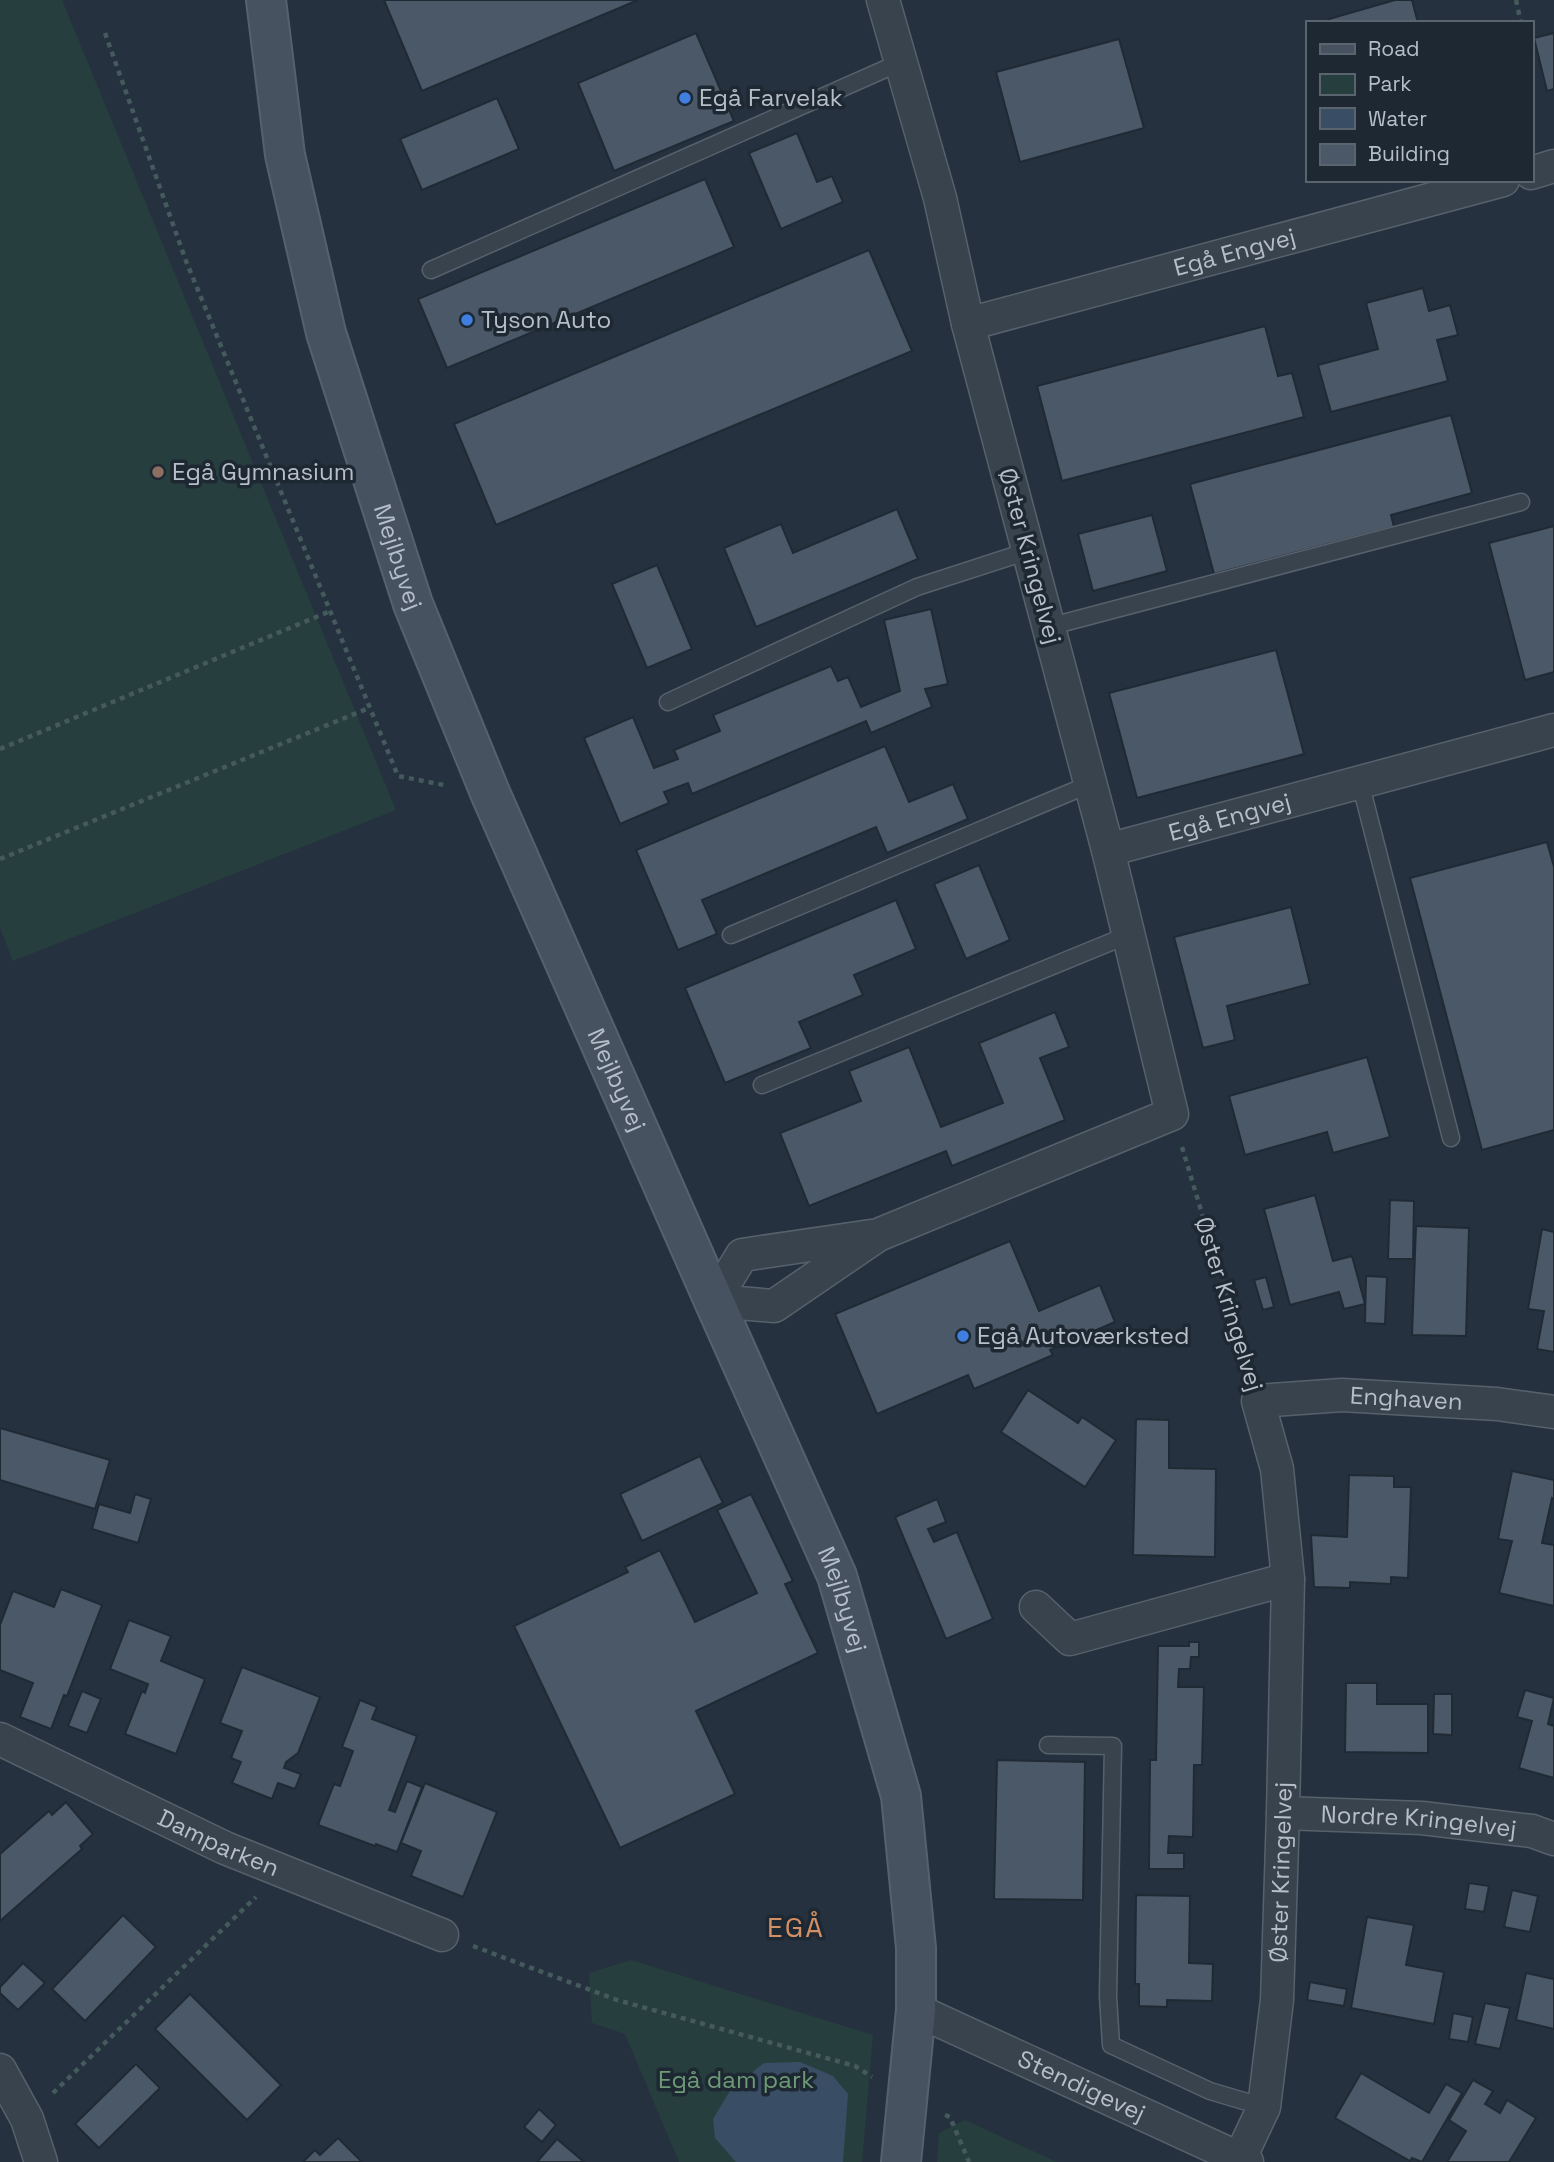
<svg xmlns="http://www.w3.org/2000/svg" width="1554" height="2162" viewBox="0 0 1554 2162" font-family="'Space Grotesk',sans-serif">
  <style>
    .green { fill: #273e3f }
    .water { fill: #394e65 }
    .building { fill: #4b5867; stroke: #202a35; stroke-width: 2 }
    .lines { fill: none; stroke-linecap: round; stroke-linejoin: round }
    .lane-casing { stroke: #57616c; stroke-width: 19 }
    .street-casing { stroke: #57616c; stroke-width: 35 }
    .secondary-casing { stroke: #57616c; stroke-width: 42 }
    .path { stroke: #455a5c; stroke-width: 4.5; stroke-dasharray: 5 5; stroke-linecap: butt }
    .lane { stroke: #39434e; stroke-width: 16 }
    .street { stroke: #39434e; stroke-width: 32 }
    .secondary { stroke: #475261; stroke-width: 38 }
    .shop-dot { fill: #3f7fe0; stroke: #1e2833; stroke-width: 2.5 }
    .education-dot { fill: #8d6e63; stroke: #1e2833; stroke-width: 2.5 }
    .labels { text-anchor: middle; stroke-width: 7; stroke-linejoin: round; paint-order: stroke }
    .poi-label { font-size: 24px; fill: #b5bec9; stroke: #1e2833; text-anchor: start }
    .street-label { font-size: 24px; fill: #b5bec9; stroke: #1e2833 }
    .park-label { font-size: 24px; fill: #6d9975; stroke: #1e2833 }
    .quarter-label { font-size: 28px; letter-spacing: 2px; fill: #d39066; stroke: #1e2833 }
  </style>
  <rect width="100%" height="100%" fill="#25313e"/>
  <!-- green -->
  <g class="green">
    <path d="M0,0H62L396,810L13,961L0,928Z"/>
    <path d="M631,1960L873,2035L862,2162H679L625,2034L592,2023L589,1973Z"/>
    <path d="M965,2120L1057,2162H937L939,2133Z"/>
  </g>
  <!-- water -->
  <path class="water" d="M800,2062L833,2076L848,2094L843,2162H736L715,2138L713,2119L731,2089L764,2063Z"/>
  <!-- building -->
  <g class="building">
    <path d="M384,0H638L422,91Z"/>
    <path d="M1395,0H1412L1418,23H1330L1329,19Z"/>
    <path d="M696,33L734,121L614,171L578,83Z"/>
    <path d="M1554,33V89L1547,91L1534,38Z"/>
    <path d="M1119,39L1144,128L1020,162L996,72Z"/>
    <path d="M497,98L519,149L422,190L400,139Z"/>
    <path d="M797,133L817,182L832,176L843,202L781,229L749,153Z"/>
    <path d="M705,179L734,247L447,368L418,299Z"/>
    <path d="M869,250L912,351L496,525L454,424Z"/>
    <path d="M1423,288L1429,311L1450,305L1458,335L1437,340L1448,381L1331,412L1318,365L1378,349L1366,303Z"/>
    <path d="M1265,326L1278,376L1292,373L1304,417L1062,481L1037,386Z"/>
    <path d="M1451,415L1472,493L1391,515L1394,527L1214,574L1190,484Z"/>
    <path d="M897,509L918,559L756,627L724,548L781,524L793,553Z"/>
    <path d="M1152,515L1167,571L1093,591L1078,534Z"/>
    <path d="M1554,526V672L1525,680L1489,543Z"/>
    <path d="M657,565L692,649L647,668L612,584Z"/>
    <path d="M931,609L948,684L925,689L932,707L871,733L866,721L692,794L688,783L664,792L669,803L620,824L584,738L633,717L654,768L678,759L674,750L720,731L713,715L831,666L838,681L848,677L861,707L900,691L884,620Z"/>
    <path d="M1276,650L1304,754L1137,798L1109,693Z"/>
    <path d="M885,746L909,802L953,784L968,819L887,853L876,827L702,900L717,934L678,950L636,850Z"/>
    <path d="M1547,842L1554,867V1130L1482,1150L1410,878Z"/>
    <path d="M979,865L1010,940L966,959L934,884Z"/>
    <path d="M896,900L916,949L854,975L863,995L799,1022L811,1048L725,1083L685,988Z"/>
    <path d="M1291,907L1310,984L1227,1006L1235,1040L1203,1048L1174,937Z"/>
    <path d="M1055,1012L1069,1047L1040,1058L1065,1120L952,1166L946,1151L809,1206L780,1133L861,1101L849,1071L909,1047L941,1127L1003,1103L979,1043Z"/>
    <path d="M1367,1057L1390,1137L1333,1153L1327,1132L1245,1155L1229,1096Z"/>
    <path d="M1315,1195L1333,1261L1352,1256L1365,1304L1344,1309L1339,1292L1290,1305L1264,1209Z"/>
    <path d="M1390,1200L1414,1201L1413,1259H1388Z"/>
    <path d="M1416,1226L1469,1228L1466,1336L1412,1335Z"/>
    <path d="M1542,1229L1554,1232V1352L1537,1349L1544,1311L1528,1309Z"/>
    <path d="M1010,1241L1039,1311L1100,1285L1115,1322L1050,1350L1053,1355L974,1389L968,1375L877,1414L835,1314Z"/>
    <path d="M1366,1276L1387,1277L1385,1324L1365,1323Z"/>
    <path d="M1266,1277L1274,1307L1263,1310L1254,1280Z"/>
    <path d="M1028,1390L1078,1423L1082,1417L1116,1440L1085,1487L1001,1432Z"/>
    <path d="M1136,1419L1169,1420V1468L1216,1469L1215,1557L1133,1555Z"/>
    <path d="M0,1428L110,1460L95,1509L0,1480Z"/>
    <path d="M700,1456L723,1503L642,1541L620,1494Z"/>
    <path d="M1512,1471L1554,1480V1499L1552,1498L1542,1543L1554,1545V1606L1499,1593L1512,1541L1498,1539Z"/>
    <path d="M1349,1475L1394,1476V1487H1411L1408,1578L1391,1577V1584L1350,1582V1588L1314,1587L1311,1535L1347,1537Z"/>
    <path d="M135,1494L151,1499L138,1543L92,1529L99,1504L130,1513Z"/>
    <path d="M751,1494L793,1581L785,1584L818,1653L696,1711L735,1794L620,1848L514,1626L628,1572L625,1567L660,1550L695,1622L757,1593L717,1510Z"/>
    <path d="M937,1499L946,1522L928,1529L934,1542L957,1532L993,1619L946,1639L895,1517Z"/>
    <path d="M61,1589L102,1605L67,1696L64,1695L51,1729L20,1717L33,1683L0,1670V1625L13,1591L54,1607Z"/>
    <path d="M129,1620L171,1636L161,1661L205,1679L176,1754L125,1734L142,1691L145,1693L148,1684L110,1669Z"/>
    <path d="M1189,1642H1199V1657H1191L1190,1669H1179L1178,1687H1204L1202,1765H1194L1193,1837L1169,1836L1168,1853H1184V1869H1149L1150,1760H1156L1158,1646H1189Z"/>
    <path d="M242,1667L320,1697L298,1753L286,1762L284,1768L301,1774L295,1789L278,1783L272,1799L232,1783L241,1762L231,1758L242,1731L220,1723Z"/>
    <path d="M1346,1683H1377V1704H1428V1753L1345,1752Z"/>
    <path d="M1525,1690L1554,1698L1548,1724L1554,1726V1778L1519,1768L1532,1721L1517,1717Z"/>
    <path d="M82,1691L101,1699L87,1733L68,1726Z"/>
    <path d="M1434,1694H1452V1735L1433,1734Z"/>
    <path d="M360,1700L377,1707L372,1719L417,1736L389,1810L395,1812L407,1781L422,1787L397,1852L376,1844L375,1846L318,1825L334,1784L340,1786L353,1751L342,1747Z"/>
    <path d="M997,1760L1085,1762L1083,1900L994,1899Z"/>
    <path d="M425,1783L497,1812L463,1897L411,1876L421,1851L401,1843Z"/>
    <path d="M66,1802L93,1834L80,1846L82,1849L0,1921V1854L49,1811L52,1815Z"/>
    <path d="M1469,1883L1489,1886L1484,1912L1465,1909Z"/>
    <path d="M1512,1890L1538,1896L1530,1932L1504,1927Z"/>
    <path d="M1136,1895L1190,1896L1189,1963L1213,1964L1212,2001L1167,2000V2007L1139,2006V1984H1135Z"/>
    <path d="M123,1915L156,1947L85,2021L52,1989Z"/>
    <path d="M1367,1917L1414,1925L1406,1965L1444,1972L1434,2024L1351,2008Z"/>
    <path d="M23,1963L45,1983L18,2010L0,1993V1987Z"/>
    <path d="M1526,1973L1554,1979V2029L1516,2020Z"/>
    <path d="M1310,1982L1347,1989L1344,2006L1307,2000Z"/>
    <path d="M190,1994L281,2085L247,2120L155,2029Z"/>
    <path d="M1485,2003L1510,2008L1500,2049L1475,2044Z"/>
    <path d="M1453,2013L1473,2017L1468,2042L1449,2039Z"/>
    <path d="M136,2064L160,2088L99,2148L75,2124Z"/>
    <path d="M1361,2073L1429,2113L1446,2084L1462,2093L1422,2162L1412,2158L1410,2161L1335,2118Z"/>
    <path d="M1473,2080L1493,2091L1485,2104L1500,2113L1507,2100L1536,2118L1509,2162H1447L1466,2131L1449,2120Z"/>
    <path d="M539,2109L556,2125L542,2142L524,2127Z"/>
    <path d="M338,2138L362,2162H303L315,2150L320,2155Z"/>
    <path d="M557,2139L584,2162H537Z"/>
  </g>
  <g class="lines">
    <!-- lane casing -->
    <g class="lane-casing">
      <g id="lane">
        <path d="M431,270L901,62"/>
        <path d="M1048,627L1521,502"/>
        <path d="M668,702L917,587L1028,551"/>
        <path d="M1360,782L1451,1138"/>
        <path d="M731,935L1090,784"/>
        <path d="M762,1085L1128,935"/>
        <path d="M1048,1745L1113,1746L1108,1996L1111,2045L1210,2091L1264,2107"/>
      </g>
    </g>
    <!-- street casing -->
    <g class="street-casing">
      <g id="street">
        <path d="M1531,173L1554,166"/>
        <path id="s1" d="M968,324L1503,180"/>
        <path id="s2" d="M1108,850L1554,730"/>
        <path d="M878,1235L742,1255L714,1301L774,1306L878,1235L1172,1114L1108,850L968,324L940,198L883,0"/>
        <path d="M1036,1607L1070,1639L1288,1579"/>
        <path id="s3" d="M0,1739L225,1848L442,1935"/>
        <path id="s4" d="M1283,1813L1422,1818L1532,1831L1554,1839"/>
        <path id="s5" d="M916,2010L1247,2162"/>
        <path d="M0,2070L27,2119L41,2162"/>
        <path id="s6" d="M1240,2158L1264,2107L1277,2000L1283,1813L1288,1579L1277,1469L1258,1401L1342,1395L1497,1404L1554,1412"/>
      </g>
    </g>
    <!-- secondary casing -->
    <g class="secondary-casing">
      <g id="secondary">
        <path id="s7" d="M266,0L285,155L326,333L413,604L491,795L714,1301L837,1576L901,1796L916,1948V2010L901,2162"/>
      </g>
    </g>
    <!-- path -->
    <g class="path">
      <path d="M1516,0L1521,23"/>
      <path d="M105,33L186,261L398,776L444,785"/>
      <path d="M0,749L328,612"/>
      <path d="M0,859L369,708"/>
      <path d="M1182,1147L1249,1370"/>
      <path d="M473,1946L617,2000L855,2066L872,2077"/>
      <path d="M53,2093L256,1897"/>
      <path d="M945,2115L950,2117L969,2162"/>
    </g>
    <!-- lane -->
    <use href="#lane" class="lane"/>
    <!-- street -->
    <use href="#street" class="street"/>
    <!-- secondary -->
    <use href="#secondary" class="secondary"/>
  </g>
  <!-- markers -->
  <g class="shop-dot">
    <circle cx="685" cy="98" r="7"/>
    <circle cx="467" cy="320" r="7"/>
    <circle cx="963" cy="1336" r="7"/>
  </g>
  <circle class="education-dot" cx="158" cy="472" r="7"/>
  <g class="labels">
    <!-- poi labels -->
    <g class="poi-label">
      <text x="699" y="106">Egå Farvelak</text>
      <text x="481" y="328">Tyson Auto</text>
      <text x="172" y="480">Egå Gymnasium</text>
      <text x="977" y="1344">Egå Autoværksted</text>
    </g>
    <!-- street labels -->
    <g class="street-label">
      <text dy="8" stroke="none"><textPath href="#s1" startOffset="276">Egå Engvej</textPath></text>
      <text dy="8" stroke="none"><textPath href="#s7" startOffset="574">Mejlbyvej</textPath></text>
      <text transform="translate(1030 556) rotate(75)" y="8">Øster Kringelvej</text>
      <text dy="8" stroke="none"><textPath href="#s2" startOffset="126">Egå Engvej</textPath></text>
      <text dy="8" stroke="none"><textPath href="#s7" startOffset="1141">Mejlbyvej</textPath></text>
      <text transform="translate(1229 1304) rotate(73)" y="8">Øster Kringelvej</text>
      <text dy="8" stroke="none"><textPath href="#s6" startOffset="915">Enghaven</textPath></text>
      <text dy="8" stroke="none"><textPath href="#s7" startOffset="1708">Mejlbyvej</textPath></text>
      <text dy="8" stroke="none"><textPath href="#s4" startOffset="136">Nordre Kringelvej</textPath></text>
      <text dy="8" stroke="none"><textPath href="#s3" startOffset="242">Damparken</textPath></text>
      <text dy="8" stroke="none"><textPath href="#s6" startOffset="292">Øster Kringelvej</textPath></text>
      <text dy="8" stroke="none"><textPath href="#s5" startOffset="182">Stendigevej</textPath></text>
    </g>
    <!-- park labels -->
    <g class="park-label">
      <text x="736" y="2088">Egå dam park</text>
    </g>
    <!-- quarter labels -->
    <g class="quarter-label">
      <text x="796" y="1937">EGÅ</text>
    </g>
  </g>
  <!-- legend -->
  <rect x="1306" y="21" width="228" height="161" fill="#1e2833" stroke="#5a646f" stroke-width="2"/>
  <rect x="1320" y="44" width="35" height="10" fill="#475261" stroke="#5a646f" stroke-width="2"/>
  <text x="1368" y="56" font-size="21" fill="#b5bec9">Road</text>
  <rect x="1320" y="74" width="35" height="21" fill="#273e3f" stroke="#5a646f" stroke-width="2"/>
  <text x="1368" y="91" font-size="21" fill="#b5bec9">Park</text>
  <rect x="1320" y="108" width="35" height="21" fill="#394e65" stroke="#5a646f" stroke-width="2"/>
  <text x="1368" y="126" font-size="21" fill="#b5bec9">Water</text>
  <rect x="1320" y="144" width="35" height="21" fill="#4b5867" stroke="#5a646f" stroke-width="2"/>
  <text x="1368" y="161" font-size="21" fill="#b5bec9">Building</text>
</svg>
